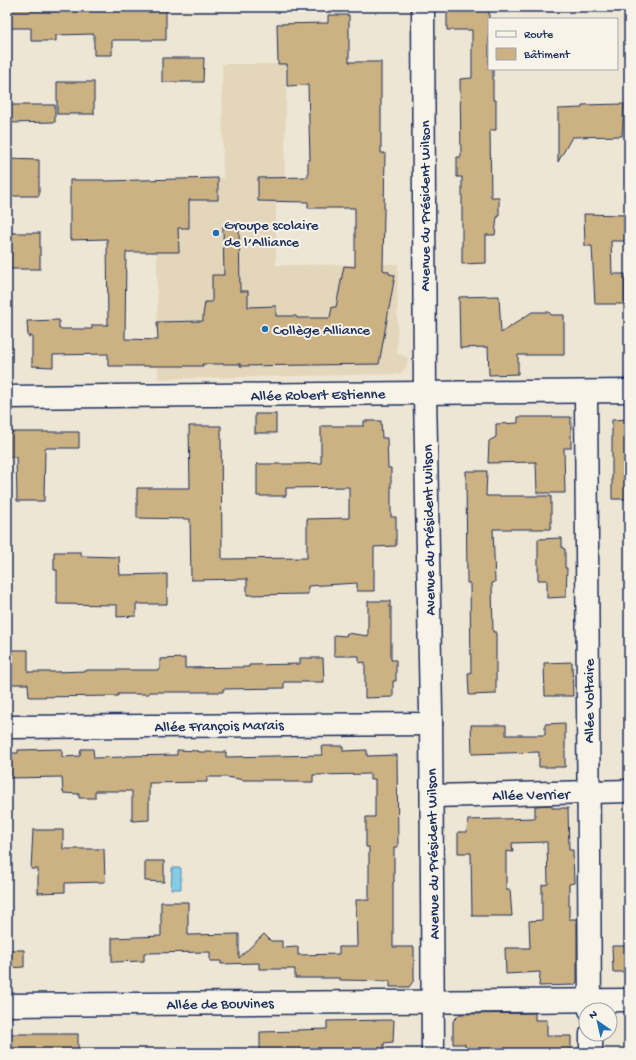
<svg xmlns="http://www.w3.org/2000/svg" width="636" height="1060" viewBox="0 0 636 1060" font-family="'Gochi Hand',sans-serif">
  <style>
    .built { fill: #e4d6bb }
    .water { fill: #85cce6; stroke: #5b8db0 }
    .building { fill: #ccb282; stroke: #1b2f5e }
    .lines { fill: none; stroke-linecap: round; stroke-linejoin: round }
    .street-casing { stroke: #1b2f5e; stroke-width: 25 }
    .street { stroke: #f7f3e8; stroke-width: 22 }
    .poi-dot { fill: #1f6fb2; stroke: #f7f3e8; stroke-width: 1.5 }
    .labels { text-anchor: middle; stroke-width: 4; stroke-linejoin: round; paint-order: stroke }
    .street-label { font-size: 15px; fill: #1b2f5e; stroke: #f7f3e8 }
    .poi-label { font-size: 15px; fill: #1b2f5e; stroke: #f7f3e8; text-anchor: start }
  </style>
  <rect width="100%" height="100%" fill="#eee6d4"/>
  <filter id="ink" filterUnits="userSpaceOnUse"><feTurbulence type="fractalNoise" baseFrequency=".025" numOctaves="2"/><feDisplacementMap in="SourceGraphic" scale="8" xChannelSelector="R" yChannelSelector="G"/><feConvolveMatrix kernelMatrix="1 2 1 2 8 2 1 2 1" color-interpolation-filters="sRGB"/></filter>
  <g filter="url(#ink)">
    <!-- built -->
    <path class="built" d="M222,64H287L284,201L276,202V265L398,264L397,353L408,358L407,366L400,374L158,379L156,179L223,178Z"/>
    <!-- water -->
    <path class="water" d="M172,868H181V889H171Z"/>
    <!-- building -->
    <g class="building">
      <path d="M7,7H87V10H166V40H112V55H94V34L56,35V41H31V28H7Z"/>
      <path d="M472,7H489V69H493V100H496V130H490L491,197H499V217H497L495,235H486V263L462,264V177H457V157H461L460,79L472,78V30H447V11H472Z"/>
      <path d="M328,15H349V62H381V153H385L383,270L389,272V274L395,275L379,364L240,366L241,364H202L203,366H108V354L53,355V367L32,366V336L28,337L27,321L59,320V329H92V325H108L107,239L70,240V180H104V181L218,178V200H189V228H178L179,252H126L125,339L158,340L157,322L203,321V315L205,302H212V275H224L223,226L239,225L240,291H248V307L276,306V316H296L297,318H330L332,307H336L344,266L355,267V208H308V202L258,201V178L308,177V160H310L308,85L287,86V64H278L277,24L328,23Z"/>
      <path d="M162,58H204L203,82H162Z"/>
      <rect x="57" y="82" width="37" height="32"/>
      <path d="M624,104L622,136L572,137L558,162V109L582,108V105Z"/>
      <path d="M7,105H55V122L7,123Z"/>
      <path d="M7,159L39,160V196H7Z"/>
      <path d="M584,214L626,215L627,241H611L612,274H625V304H595L592,246H585Z"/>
      <rect x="7" y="233" width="33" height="36"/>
      <path d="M499,296L501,333L532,312H549L551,315H564V355H518V374L489,375L488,347L460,348L459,297Z"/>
      <rect x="255" y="414" width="21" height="19"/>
      <path d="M518,417H571V448H564L565,493H537L536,462L488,463L489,441L496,437V424L518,423Z"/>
      <path d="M629,419V499H612V420Z"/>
      <path d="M364,421H381L382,438H387L388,468H391V517H396V546L374,547V591H357V583L308,586V594L247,595V579L191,580L190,519L137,518V488H190L189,426H221L222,559L307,558V519L349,518V487L286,488V496H257V464H300L321,463V426H364Z"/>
      <path d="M9,432H79V448H45L44,501H17L16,457H9Z"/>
      <path d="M466,471H487L486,496H551V529H493L495,582L492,583L493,632H496V694L469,695L468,673H471L470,583H467Z"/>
      <path d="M562,538V548L565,549V568H567L566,597L547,598V580H538V539Z"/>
      <path d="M54,552H81V556L119,557L120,575L167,574V604H136V616L117,617V605L57,604V570H54Z"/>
      <path d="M368,601H390V608L391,607V660H396V681H393V697L365,698V662L359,663V656H334V635L346,636L347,633L368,636Z"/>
      <path d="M7,650H28V672H53L87,671V670H160V659L185,658V668L249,667V665L300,664V658H323L324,682H284V688L223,689V692H149V694H118V696L29,697L28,684H7Z"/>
      <path d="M572,662L573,696H545L544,663Z"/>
      <path d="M565,723V767H539V752L472,754L471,725H506V735H545V724Z"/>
      <path d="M321,746H343V751L367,750V756L397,755L398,847H394V882H393V947H414V980L409,987H390V981L340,980V978H295V969H259V963L221,964V961H210V952L144,953V961L112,962V938L161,936V902H188V935L239,934V958L264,934L271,941H282V948L298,947V955L339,954V947H357L356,900H369V847H366V817H375V779L370,780V774L313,775V782H284V780H244L227,777H207V782L149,783V820L132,821V791H95V798H79V794L63,793L62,777L8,778L7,753H18V750L62,749V757L80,756L81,749H93L94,758L124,757L125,756L177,755V750L199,751V752H226V757L322,755Z"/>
      <path d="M552,805V808H568L569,850H573L574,883L569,884V919H577V982L574,985L539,986L540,972L506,974L505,948H530L529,921L542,920V885L548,884L547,842L512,843L513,852L506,851V890H510L512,916H472L471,853H458V832H467L468,820L535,818V806Z"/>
      <path d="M33,830H63V849H104L105,882L65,883V892L38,893V869H31Z"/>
      <path d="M145,861H164V882L145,881Z"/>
      <path d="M612,946H629V972H613Z"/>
      <path d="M7,950H24V967L7,968Z"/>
      <path d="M535,1013V1020H547V1036H571V1053H465V1044H453V1021L460,1014Z"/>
      <path d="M394,1020L393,1042L384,1043V1053H260V1032L297,1031V1030L327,1029V1021Z"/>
      <rect x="7" y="1034" width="71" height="19"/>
    </g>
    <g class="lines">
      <!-- street casing -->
      <g class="street-casing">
        <g id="street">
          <path d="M423,7L425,393L431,712L433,1053"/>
          <path d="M586,392L590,1010"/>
          <path d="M7,397L629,391"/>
          <path d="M7,727L431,724"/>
          <path d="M432,796L629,791"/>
          <path d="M7,1005L629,1000"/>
          <path d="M591,1034V1053"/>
        </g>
      </g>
      <!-- street -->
      <use href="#street" class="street"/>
    </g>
  </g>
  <!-- markers -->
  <g class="poi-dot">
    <circle cx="216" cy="233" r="4"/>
    <circle cx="265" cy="329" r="4"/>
  </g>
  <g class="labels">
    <!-- street labels -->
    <g class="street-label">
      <text transform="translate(424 206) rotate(-90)" y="5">Avenue du Président Wilson</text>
      <text transform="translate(318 394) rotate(-1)" y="5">Allée Robert Estienne</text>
      <text transform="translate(428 530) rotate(-91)" y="5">Avenue du Président Wilson</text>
      <text transform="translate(588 701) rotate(-90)" y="5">Allée Voltaire</text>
      <text transform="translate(219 725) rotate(-1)" y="5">Allée François Marais</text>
      <text transform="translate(531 794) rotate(-1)" y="5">Allée Verrier</text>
      <text transform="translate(432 854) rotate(-91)" y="5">Avenue du Président Wilson</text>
      <text transform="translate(220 1003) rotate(-1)" y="5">Allée de Bouvines</text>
    </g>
    <!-- poi labels -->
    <g class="poi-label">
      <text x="224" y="229">Groupe scolaire<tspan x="224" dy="17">de l’Alliance</tspan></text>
      <text x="273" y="334">Collège Alliance</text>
    </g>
  </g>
  <!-- margin -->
  <rect width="636" height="1060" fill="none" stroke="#f7f3e8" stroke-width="24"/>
  <rect x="12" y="12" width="612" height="1036" fill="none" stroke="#1b2f5e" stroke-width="1.5" filter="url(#ink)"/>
  <!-- legend -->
  <rect x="488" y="18" width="130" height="52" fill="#f7f3e8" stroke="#9fa5b1"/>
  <rect x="496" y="31" width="20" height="6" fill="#f7f3e8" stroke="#9fa5b1"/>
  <text x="524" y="38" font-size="12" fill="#1b2f5e">Route</text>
  <rect x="496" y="48" width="20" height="12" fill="#ccb282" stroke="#9fa5b1"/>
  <text x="524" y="58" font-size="12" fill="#1b2f5e">Bâtiment</text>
  <!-- north arrow -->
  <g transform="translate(598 1022) rotate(326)"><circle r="19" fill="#f7f3e8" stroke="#9fa5b1"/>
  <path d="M0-3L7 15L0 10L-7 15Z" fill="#1f6fb2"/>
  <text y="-6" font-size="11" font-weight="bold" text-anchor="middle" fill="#1b2f5e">N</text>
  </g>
</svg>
